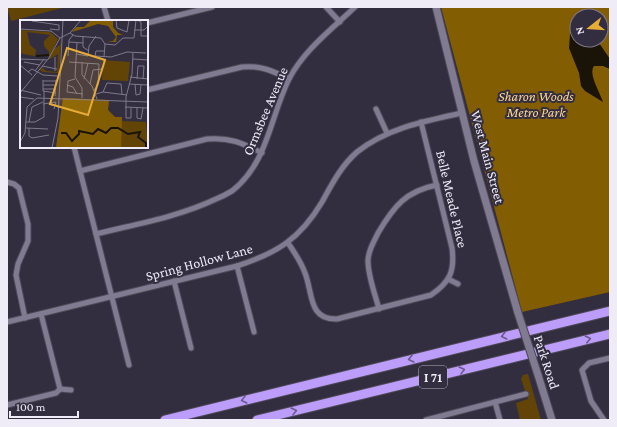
<svg xmlns="http://www.w3.org/2000/svg" width="617" height="427" viewBox="0 0 617 427" font-family="'Crimson Pro',serif">
  <style>
    .green { fill: #624506 }
    .forest { fill: #835d02; fill-rule: evenodd }
    .water { fill: #1a1307 }
    .lines { fill: none; stroke-linecap: round; stroke-linejoin: round }
    .minor-casing { stroke: #4e4958; stroke-width: 7 }
    .secondary-casing { stroke: #4e4958; stroke-width: 9 }
    .motorway-casing { stroke: #4e4958; stroke-width: 11 }
    .minor { stroke: #817b91; stroke-width: 5 }
    .secondary { stroke: #817b91; stroke-width: 7 }
    .motorway { stroke: #bd9dfa; stroke-width: 9 }
    .secondary-bridge-casing { stroke: #4e4958; stroke-width: 9; stroke-linecap: butt }
    .secondary-bridge { stroke: #817b91; stroke-width: 7 }
    .oneway { stroke: #6a5a8a }
    .labels { text-anchor: middle; stroke-width: 4; stroke-linejoin: round; paint-order: stroke }
    .shield { fill: #332d40; stroke: #b7b3c1; stroke-width: 1 }
    .shield-label { font-size: 13px; font-weight: bold; fill: #efecf8 }
    .park-label { font-size: 14px; font-style: italic; fill: #fdd692; stroke: #332d40 }
    .street-label { font-size: 14px; fill: #efecf8; stroke: #332d40 }
    .inset-river { fill: none; stroke: #1a1307; stroke-width: 2 }
    .inset-road { fill: none; stroke: #7e798a; stroke-width: 1 }
    .view { fill: #e6ac36; fill-opacity: 0.15; stroke: #e6ac36; stroke-width: 2 }
    .inset-edge { fill: none; stroke: #efecf8; stroke-width: 2 }
  </style>
  <rect width="100%" height="100%" fill="#332d40"/>
  <!-- green -->
  <g class="green">
    <path d="M7,7H66L11,21Z"/>
    <path d="M528,374L541,420H520L516,403L528,399L521,379L523,375Z"/>
  </g>
  <!-- forest -->
  <path class="forest" d="M441,7H610V292L522,312ZM577,16H601V40H577Z"/>
  <!-- water -->
  <path class="water" d="M577,28V40H597L610,59V69L603,66H594C588,74 600,92 603,102L585,91L581,86L579,73L569,48L570,34Z"/>
  <g class="lines">
    <!-- minor casing -->
    <g class="minor-casing">
      <g id="minor">
        <path d="M104,7L108,21"/>
        <path d="M326,7L340,22"/>
        <path d="M147,23L212,7"/>
        <path d="M147,90L242,67C260,65 273,71 289,79"/>
        <path d="M376,109L387,133"/>
        <path d="M74,147L129,365"/>
        <path d="M80,171L207,139C230,137 242,143 262,153"/>
        <path d="M7,182L14,184L19,188L28,224V241L18,264L16,275L25,318"/>
        <path d="M96,234C136,224 178,217 216,199C221,197 227,194 232,191C268,163 270,117 289,79C304,50 332,29 355,7"/>
        <path d="M288,243C295,253 301,262 305,273C313,293 308,320 337,319L431,295C450,282 455,271 452,248L421,122"/>
        <path d="M237,266L254,332"/>
        <path d="M448,279L458,284"/>
        <path d="M174,281L191,348"/>
        <path d="M379,309C375,294 368,276 368,261C368,250 374,242 378,233C394,206 406,191 437,185"/>
        <path d="M41,314L60,389"/>
        <path d="M7,322L237,266C277,253 300,239 322,202C332,184 341,166 357,152C387,128 425,121 462,113"/>
        <path d="M60,389L71,390"/>
        <path d="M495,402L500,420"/>
        <path d="M7,405L56,393L60,389"/>
        <path d="M426,420L526,394"/>
        <path d="M604,420L591,401L582,370L589,363L610,358"/>
      </g>
    </g>
    <!-- secondary casing -->
    <g class="secondary-casing">
      <g id="secondary">
        <path d="M436,7L474,161L518,313"/>
        <path d="M538,375L552,420"/>
      </g>
    </g>
    <!-- motorway casing -->
    <g class="motorway-casing">
      <g id="motorway">
        <path d="M165,420L610,311"/>
        <path d="M257,420L610,334"/>
      </g>
    </g>
    <!-- minor -->
    <use href="#minor" class="minor"/>
    <!-- secondary -->
    <use href="#secondary" class="secondary"/>
    <!-- motorway -->
    <use href="#motorway" class="motorway"/>
    <!-- secondary-bridge casing -->
    <g class="secondary-bridge-casing">
      <path id="secondary-bridge" d="M518,313L538,375"/>
    </g>
    <!-- secondary-bridge -->
    <use href="#secondary-bridge" class="secondary-bridge"/>
  </g>
  <!-- one-way arrows -->
  <defs><path id="oneway-chevron" d="M-2-3.5L2.5 0L-2 3.5" fill="none" stroke-width="1.6" stroke-linecap="round" stroke-linejoin="round"/></defs>
  <g class="oneway">
    <use href="#oneway-chevron" transform="translate(504 336) rotate(166)"/>
    <use href="#oneway-chevron" transform="translate(588 339) rotate(-13)"/>
    <use href="#oneway-chevron" transform="translate(411 359) rotate(166)"/>
    <use href="#oneway-chevron" transform="translate(462 370) rotate(-14)"/>
    <use href="#oneway-chevron" transform="translate(244 400) rotate(166)"/>
    <use href="#oneway-chevron" transform="translate(294 411) rotate(-14)"/>
  </g>
  <g class="labels">
    <!-- shield labels -->
    <rect class="shield" x="419" y="366" width="28" height="22" rx="3"/>
    <g class="shield-label">
      <text x="433" y="382">I 71</text>
    </g>
    <!-- park labels -->
    <g class="park-label">
      <text x="536" y="101">Sharon Woods<tspan x="536" dy="16">Metro Park</tspan></text>
    </g>
    <!-- street labels -->
    <g class="street-label">
      <text transform="translate(265 111) rotate(-67)" y="5">Ormsbee Avenue</text>
      <text transform="translate(488 157) rotate(75)" y="5">West Main Street</text>
      <text transform="translate(452 199) rotate(77)" y="5">Belle Meade Place</text>
      <text transform="translate(199 262) rotate(-15)" y="5">Spring Hollow Lane</text>
      <text transform="translate(547 362) rotate(72)" y="5">Park Road</text>
    </g>
  </g>
  <!-- overview -->
  <g transform="translate(20 20)">
    <rect width="128" height="128" fill="#332d40"/>
    <path d="M0,10L30,12L38,19L29,38V32L24,26V21L30,15L7,12L10,25L16,30L15,36L8,35L0,33ZM40,20L41,25L39,53L23,52L20,50L22,47L26,51L37,52L38,34L28,40L34,29L40,25ZM83,40L110,42L108,61L82,60ZM43,78L89,80L88,90L95,97H102V101L126,102L128,128H36Z" fill="#624506"/>
    <path d="M71,0L93,1V7L98,13L103,15H97L96,22H87L93,21L96,17L88,6L78,4L52,12L56,7H64ZM43,78L89,80L88,90L95,97H102L101,128H36Z" fill="#835d02"/>
    <path class="inset-river" d="M16,36L29,35M41,113H46L52,121L59,114V111L73,114L78,109L86,113L91,108H98L108,114L120,112L118,117L126,123V128"/>
    <path class="inset-road" d="M96,0L97,8L107,12L109,0M117,0L121,2V16H128M12,1L39,5V10L30,9M0,9L31,11L40,18L50,13L61,0M114,10H124L127,7M50,13L55,16L81,18L85,24L84,37M63,16V27L69,31M114,18L116,0M49,22L63,23M57,23L55,57L62,68V78M85,24L95,25L103,18H114M84,31H76L75,36L91,37L107,32L126,33M56,34L68,36L69,26L76,16M48,36L49,20L53,15M0,39L27,40M113,39L128,40M4,42L20,45M49,42L79,44L78,65L74,70M62,42V55L72,66L77,79M0,45L12,55M22,46L37,49M15,51L24,39M35,51V37M8,52L12,49L23,55L38,56M110,57L128,59M55,59L48,61L47,72L63,74M64,59L68,43M117,59L118,46H124M123,59L124,46M23,60V71L36,73M23,61H36M70,64L73,50L82,49M109,64L128,65M115,64L116,75L120,74L121,65M23,65H36M47,65L53,67L57,74M23,69H36M0,70L21,75M83,72L107,75M0,73L29,38L40,18M76,74L83,72L87,63L101,64L102,74M35,76L36,60M0,77L14,79M23,84L36,82L34,89M105,87L128,88M111,88V98H106V77L112,54L113,33M117,88V98L121,99L123,88M6,102H15L24,97V71M9,102L12,87L23,82M6,108L28,109M9,108V116L12,118L29,115M0,122L5,113L7,87L17,78L128,82M32,128L38,98L43,0"/>
    <path class="view" d="M47,28L85,40L68,95L30,84Z"/>
    <rect width="128" height="128" class="inset-edge"/>
  </g>
  <!-- border -->
  <rect width="617" height="427" fill="none" stroke="#efecf8" stroke-width="16"/>
  <!-- north arrow -->
  <g transform="translate(589 28) rotate(253)"><circle r="19" fill="#332d40" stroke="#7e798a"/>
  <path d="M0-3L7 15L0 10L-7 15Z" fill="#e6ac36"/>
  <text y="-6" font-size="11" font-weight="bold" text-anchor="middle" fill="#efecf8">N</text>
  </g>
  <!-- scale -->
  <path d="M10 411v6h68v-6" fill="none" stroke="#efecf8" stroke-width="2"/>
  <text x="16" y="411" font-size="12" fill="#efecf8" stroke="#332d40" stroke-width="3" paint-order="stroke">100 m</text>
</svg>
